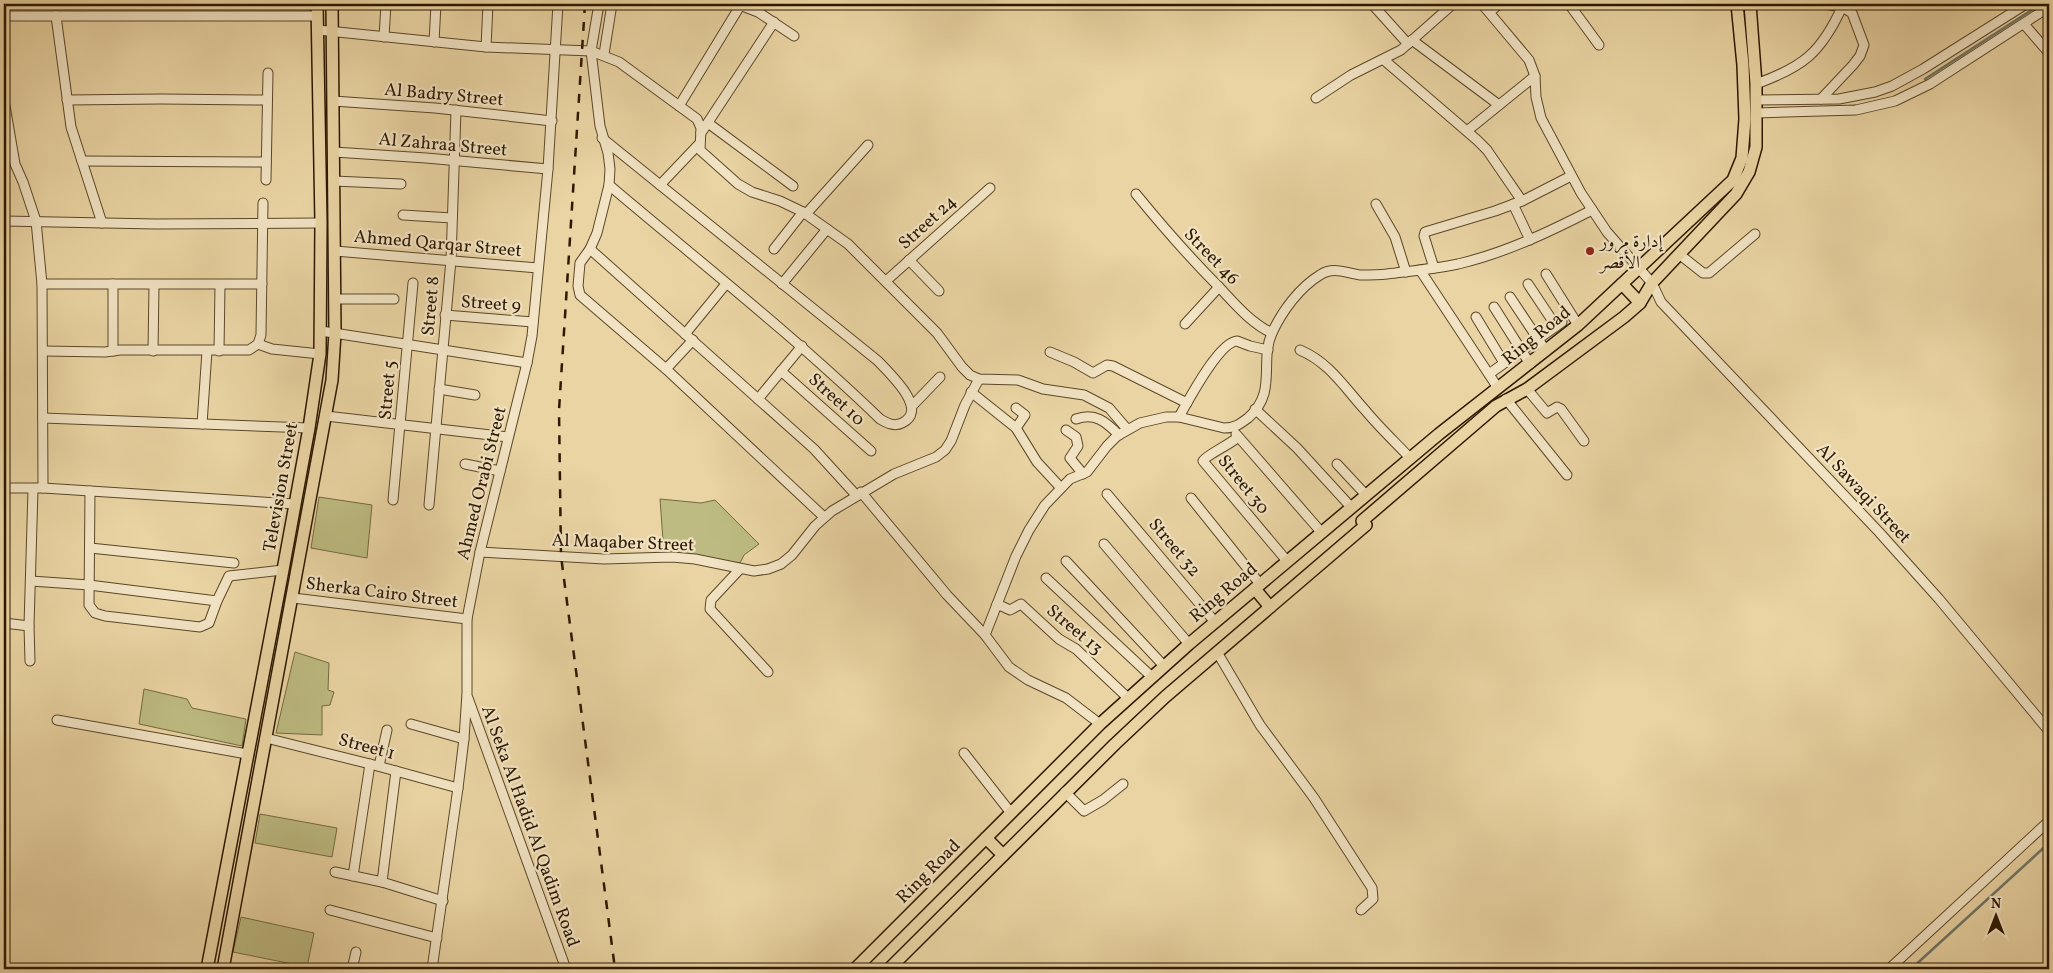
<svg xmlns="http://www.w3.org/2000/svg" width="2053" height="973" viewBox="0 0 2053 973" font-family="Vollkorn,Amiri,serif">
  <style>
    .green { fill: #bdbb81; stroke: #756a40 }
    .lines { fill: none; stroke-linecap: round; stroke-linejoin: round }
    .stream { stroke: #6e7769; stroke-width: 2.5 }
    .minor-casing { stroke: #5c4729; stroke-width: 11 }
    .major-casing { stroke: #2d1800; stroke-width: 14 }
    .minor { stroke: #f1e3c3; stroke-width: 9 }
    .major { stroke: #ead4a3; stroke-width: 11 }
    .rail { stroke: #2d1800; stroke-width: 2.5; stroke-dasharray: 9 9; stroke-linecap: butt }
    .poi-dot { fill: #8f2418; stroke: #f1e3c3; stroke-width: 2 }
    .labels { text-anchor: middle; stroke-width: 4.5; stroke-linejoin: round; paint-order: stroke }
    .street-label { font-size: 18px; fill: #2d1800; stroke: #f1e3c3 }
    .poi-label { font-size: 18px; fill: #2d1800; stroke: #f1e3c3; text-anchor: start }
  </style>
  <rect width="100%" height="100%" fill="#ead4a3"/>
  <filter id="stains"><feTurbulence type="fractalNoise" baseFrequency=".004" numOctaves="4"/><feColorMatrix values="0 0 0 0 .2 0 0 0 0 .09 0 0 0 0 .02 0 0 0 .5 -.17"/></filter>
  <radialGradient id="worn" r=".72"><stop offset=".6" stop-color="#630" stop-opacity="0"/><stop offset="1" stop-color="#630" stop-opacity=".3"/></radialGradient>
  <!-- green -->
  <g class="green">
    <path d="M319,497L372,505L367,558L311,548Z"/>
    <path d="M660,499L701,503L715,500L759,544L744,555L740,563L700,557L664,554Z"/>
    <path d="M295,652L329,663L328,690L334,692L330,705L322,706V735L276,733Z"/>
    <path d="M144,689L187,699L192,708L246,719L242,746L139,724Z"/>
    <path d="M260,814L337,828L332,857L255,843Z"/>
    <path d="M241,917L314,933L307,967L233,952Z"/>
  </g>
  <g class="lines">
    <!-- stream -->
    <g class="stream">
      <path d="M1925,79L2041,4"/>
      <path d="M1911,969L2049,843"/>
    </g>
    <!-- minor casing -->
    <g class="minor-casing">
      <g id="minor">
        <path d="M599,4L591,51L600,126L608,153L610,169L609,185L597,233L590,249L580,263L578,286L580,295L666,369L824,517"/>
        <path d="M737,4L758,12L794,36"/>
        <path d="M1372,4L1408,44"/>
        <path d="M1482,4L1529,60L1535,76L1536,97L1541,118L1581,193L1607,232L1652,283L1661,302L1879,532L1939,599L2049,731"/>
        <path d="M1569,4L1599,45"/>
        <path d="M1490,12L1499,4"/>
        <path d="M4,16H317"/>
        <path d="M56,16L71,127L102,223"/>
        <path d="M2024,24L2049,53"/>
        <path d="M318,30L486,47L591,51L619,62L697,119L701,128L700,150L738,184L752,192L780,201L803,212L848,244L937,333L962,367L970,375L979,379L1018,380L1043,389L1084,395L1109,408L1127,429"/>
        <path d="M384,37L386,4"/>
        <path d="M1412,40L1499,105"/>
        <path d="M434,42L436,4"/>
        <path d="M486,47L488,4"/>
        <path d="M604,54L612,4"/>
        <path d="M1384,60L1477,140L1487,150L1522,201"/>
        <path d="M1756,84C1803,67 1821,53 1842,7"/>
        <path d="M1316,98L1351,75L1401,50L1453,4"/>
        <path d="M1821,99L1853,65L1860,56L1864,45L1852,13L1842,7L1825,4"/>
        <path d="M4,100L15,164L23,182L36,221L42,284L43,488"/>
        <path d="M67,100L161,99L267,100"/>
        <path d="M1757,100L1839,99L1875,92L1892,86L1923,69L2026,4"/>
        <path d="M333,101L435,108L552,121"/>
        <path d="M679,106L740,6"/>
        <path d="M1757,113L1856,110L1895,101L1930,84L2049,7"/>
        <path d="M708,123L793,186"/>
        <path d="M1467,131L1535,76"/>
        <path d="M701,133L774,22"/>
        <path d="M602,138L878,361C889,373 930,410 902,423C894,427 887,423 880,419C794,336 700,262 609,185"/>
        <path d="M334,152L426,158L548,169"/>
        <path d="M82,161L266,162"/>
        <path d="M266,180L268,73"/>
        <path d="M334,181L401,184"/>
        <path d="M660,185L699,144"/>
        <path d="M1136,194C1163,227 1190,258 1220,288C1236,305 1251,323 1272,333"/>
        <path d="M1376,204L1395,237L1406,272"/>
        <path d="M1513,204L1530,240"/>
        <path d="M806,214L868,145"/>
        <path d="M403,215L452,218"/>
        <path d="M4,221L156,224L321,223"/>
        <path d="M590,249L814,449L856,495"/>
        <path d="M774,249L803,212"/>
        <path d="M335,251L538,268"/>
        <path d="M1679,254L1703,273H1709L1755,234"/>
        <path d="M909,260L939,291"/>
        <path d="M1434,268L1424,236L1425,232L1495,211L1522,201L1571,176"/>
        <path d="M1420,270L1498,388"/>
        <path d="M1546,274L1578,325"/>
        <path d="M886,281L990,188"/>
        <path d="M42,284H262"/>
        <path d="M782,284L827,229"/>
        <path d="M1528,284L1556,326"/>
        <path d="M1510,297L1546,351"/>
        <path d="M335,299H394"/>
        <path d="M1494,307L1530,364"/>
        <path d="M445,315L533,322"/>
        <path d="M1476,317L1504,363"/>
        <path d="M1185,324L1219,287"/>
        <path d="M321,331L527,363"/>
        <path d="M685,334L726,284"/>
        <path d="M258,344L272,349L320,354"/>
        <path d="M1300,350C1330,363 1344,387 1365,410C1379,427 1395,442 1410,458"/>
        <path d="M43,351L105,352L120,350H249L258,344L261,335L263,203"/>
        <path d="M113,351V284"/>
        <path d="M153,351L154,285"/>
        <path d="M219,351L220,285"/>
        <path d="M1050,352L1074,362L1093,373L1107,365L1113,366L1187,403"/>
        <path d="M666,369L693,340"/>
        <path d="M781,371L871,451"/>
        <path d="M1489,374L1562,322"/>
        <path d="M439,389L475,395"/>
        <path d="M1527,389L1547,413L1557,407L1561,409L1584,441"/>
        <path d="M971,392L1016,428L1037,462L1061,488"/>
        <path d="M758,399L802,346"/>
        <path d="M1506,399L1567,475"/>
        <path d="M912,406L940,377"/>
        <path d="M1255,409L1297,448L1351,507"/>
        <path d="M326,416L508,437"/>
        <path d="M1179,417C1188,401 1219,342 1237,341L1250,346L1268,350"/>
        <path d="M43,418L309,428"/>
        <path d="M1076,419C1095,412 1106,422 1119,435"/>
        <path d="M202,424L207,351"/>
        <path d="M1016,428L1025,415L1016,408"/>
        <path d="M1066,430L1076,437L1078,446L1070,458L1083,474"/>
        <path d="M1236,434L1322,533"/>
        <path d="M1238,437C1231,444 1206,455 1203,461L1287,561"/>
        <path d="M465,464L500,471"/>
        <path d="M1337,464L1366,495"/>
        <path d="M4,488H43L295,504"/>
        <path d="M90,491L89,605L95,613L105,616L200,627L209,623L217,601L229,576L283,570"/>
        <path d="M861,492L947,595L985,635L1009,667L1028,680L1066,698L1100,724"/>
        <path d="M1107,494L1215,622"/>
        <path d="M1191,498L1260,584"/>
        <path d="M393,500L413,283"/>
        <path d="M429,505L451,260L456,110"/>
        <path d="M1104,544L1189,644"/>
        <path d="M90,548L234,563"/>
        <path d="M480,552L604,559L672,557L695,559L754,571L768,569L781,564L792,555L815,526L832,511L894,474L936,457L945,450L951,441L965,405L979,379"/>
        <path d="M1066,561L1164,666"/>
        <path d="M740,569L711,600L710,609L768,672"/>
        <path d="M1046,578L1152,677"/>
        <path d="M31,581L89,585L217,601"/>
        <path d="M293,598L467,619"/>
        <path d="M997,604L1010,610L1021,604L1059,639L1076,649L1128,698"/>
        <path d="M4,623L29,626"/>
        <path d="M985,635L1016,556L1029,530L1045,505L1070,479L1087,472L1107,446L1117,436L1140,423L1166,417H1179L1224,428C1235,428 1240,424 1248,418C1278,392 1259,362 1272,333C1282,311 1300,287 1320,275C1333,266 1346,273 1360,275C1369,275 1378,275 1387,274C1411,271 1434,269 1458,264C1505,253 1549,232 1592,210"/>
        <path d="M1217,652L1260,725L1314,798L1372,888L1373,899L1361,910"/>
        <path d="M30,661L29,626L33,489"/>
        <path d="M468,698L566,969"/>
        <path d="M57,720L247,754"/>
        <path d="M411,724L464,739"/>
        <path d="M266,738L370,764L458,788"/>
        <path d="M964,753L1011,813"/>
        <path d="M379,766L387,730"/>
        <path d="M1065,792L1084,811L1103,800L1123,784"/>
        <path d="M335,872L382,882L443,901"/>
        <path d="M353,876L370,764"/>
        <path d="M382,882L396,771"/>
        <path d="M330,910L437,938"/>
        <path d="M352,969L356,952"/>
        <path d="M432,969L458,788L464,739L467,693V619L480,552L527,363L532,336L548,169L558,4"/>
        <path d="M1889,969L2049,821"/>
      </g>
    </g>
    <!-- major casing -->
    <g class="major-casing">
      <g id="major">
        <path d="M1622,284L1640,303"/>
        <path d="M1255,589L1270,607"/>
        <path d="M986,838L1003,855"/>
        <path d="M207,969L283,570L309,428L320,354L321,223L317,4"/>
        <path d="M223,969L332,380L335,333L332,4"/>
        <path d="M855,969L1100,724L1189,644L1439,434L1578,325L1733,180L1742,158L1745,119L1743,65L1737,4"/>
        <path d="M889,969L1115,744L1165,697L1366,525L1362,521L1496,406L1527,389L1624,317L1640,303L1652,283L1736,194L1749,172L1756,147V84L1750,4"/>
      </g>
    </g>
    <!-- minor -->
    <use href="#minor" class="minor"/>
    <!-- major -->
    <use href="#major" class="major"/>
    <!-- rail -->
    <path class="rail" d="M585,4L559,410L561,556L615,969"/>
  </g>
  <!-- markers -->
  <circle class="poi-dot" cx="1590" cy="251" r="5"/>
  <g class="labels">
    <!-- street labels -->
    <g class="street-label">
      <text transform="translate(444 94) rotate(5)" y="6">Al Badry Street</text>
      <text transform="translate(443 144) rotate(5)" y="6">Al Zahraa Street</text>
      <text transform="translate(927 222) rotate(-42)" y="6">Street 24</text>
      <text transform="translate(438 243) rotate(5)" y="6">Ahmed Qarqar Street</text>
      <text transform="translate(1212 256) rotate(46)" y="6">Street 46</text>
      <text transform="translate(491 303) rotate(4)" y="6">Street 9</text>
      <text transform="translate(430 306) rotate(-85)" y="6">Street 8</text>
      <text transform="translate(1536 335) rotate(-39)" y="6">Ring Road</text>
      <text transform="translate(387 390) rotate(-85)" y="6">Street 5</text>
      <text transform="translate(837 399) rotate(42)" y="6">Street 10</text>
      <text transform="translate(481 483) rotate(-76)" y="6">Ahmed Orabi Street</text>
      <text transform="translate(1244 484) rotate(51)" y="6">Street 30</text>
      <text transform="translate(280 487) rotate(-80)" y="6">Television Street</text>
      <text transform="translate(1864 493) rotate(47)" y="6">Al Sawaqi Street</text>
      <text transform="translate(623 542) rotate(2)" y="6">Al Maqaber Street</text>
      <text transform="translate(1175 547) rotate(50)" y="6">Street 32</text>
      <text transform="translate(382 592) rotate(7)" y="6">Sherka Cairo Street</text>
      <text transform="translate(1223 592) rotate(-40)" y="6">Ring Road</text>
      <text transform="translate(1075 629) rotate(40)" y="6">Street 13</text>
      <text transform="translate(367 746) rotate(15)" y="6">Street 1</text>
      <text transform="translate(531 826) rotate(70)" y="6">Al Seka Al Hadid Al Qadim Road</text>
      <text transform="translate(928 871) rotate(-45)" y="6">Ring Road</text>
    </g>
    <!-- poi labels -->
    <g class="poi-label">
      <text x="1600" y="247">إدارة مرور<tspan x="1600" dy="21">الأقصر</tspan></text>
    </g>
  </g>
  <!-- margin -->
  <rect width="2053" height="973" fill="none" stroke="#ead4a3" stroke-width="20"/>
  <rect x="5" y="5" width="2043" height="963" fill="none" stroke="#2d1800" stroke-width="2.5"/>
  <rect x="10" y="10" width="2033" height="953" fill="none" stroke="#2d1800"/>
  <!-- north arrow -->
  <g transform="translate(1996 916)" stroke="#f1e3c3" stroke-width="4" paint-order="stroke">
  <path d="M0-4L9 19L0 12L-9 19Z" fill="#2d1800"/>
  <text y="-8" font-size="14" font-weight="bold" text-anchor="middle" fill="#2d1800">N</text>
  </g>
  <rect width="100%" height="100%" filter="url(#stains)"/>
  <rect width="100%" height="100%" fill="url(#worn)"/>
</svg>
